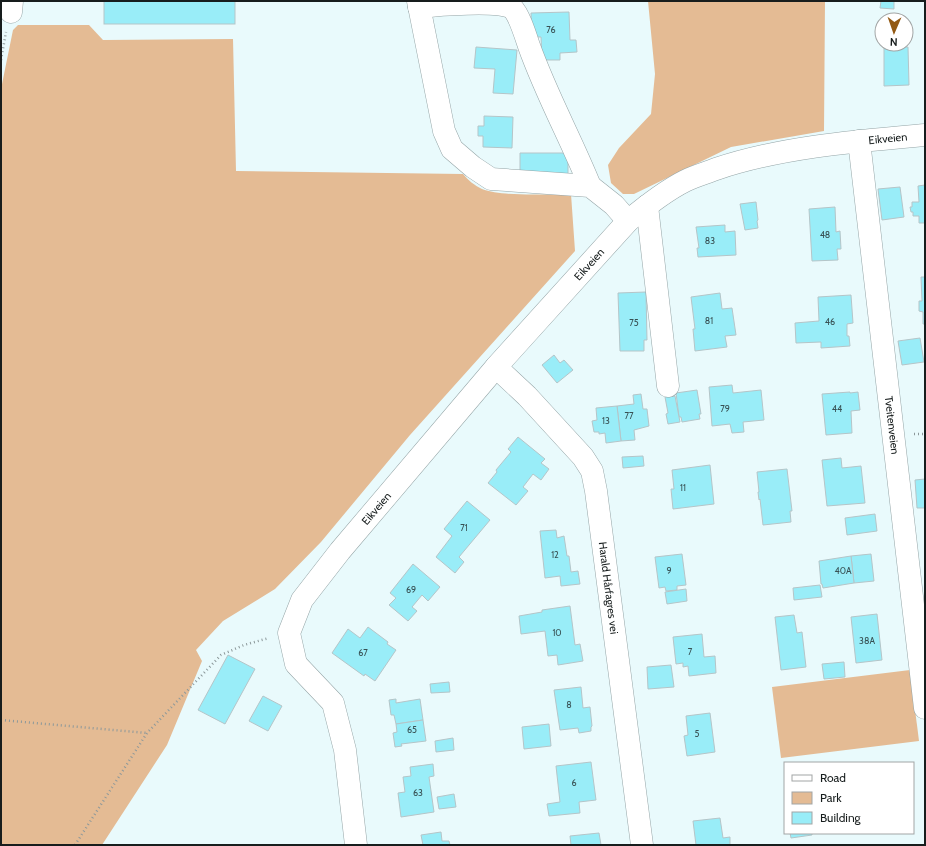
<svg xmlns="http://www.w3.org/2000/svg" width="926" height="846" viewBox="0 0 926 846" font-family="Cabin,sans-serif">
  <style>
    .green { fill: #e4bb94 }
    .building { fill: #99edf8; stroke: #b5c5c8 }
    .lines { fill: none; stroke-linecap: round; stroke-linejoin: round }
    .minor-casing { stroke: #95a5a7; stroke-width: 23 }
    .path { stroke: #8c989a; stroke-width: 2.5; stroke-dasharray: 1 3; stroke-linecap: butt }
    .minor { stroke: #fff; stroke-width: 22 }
    .labels { text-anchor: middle; stroke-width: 4; stroke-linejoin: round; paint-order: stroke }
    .number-label { font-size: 9px; fill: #385154 }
    .street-label { font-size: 11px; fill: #171d1d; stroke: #fff }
  </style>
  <rect width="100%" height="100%" fill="#e9fafc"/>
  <!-- green -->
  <g class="green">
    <path d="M648,1H825L824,131L731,147L634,194H623L611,183L608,165L619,148L651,114L655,74Z"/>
    <path d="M18,25H89L103,40L233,39L236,171L463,174C469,181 474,185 482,189C502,197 548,194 571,194L575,251L410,435L321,542L275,589L223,621L196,650L202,661L167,745L102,845H1V89L13,30Z"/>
    <path d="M910,670L919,741L781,758L772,687Z"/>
  </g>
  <!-- building -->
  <g class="building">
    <rect x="104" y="1" width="131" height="23"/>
    <path d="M881,1H894V9L880,8Z"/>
    <path d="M569,12L570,40H576L577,52L560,53V60H542L541,37H532L531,13Z"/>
    <path d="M476,47L517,50L513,94L493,93L495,69L474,68Z"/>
    <path d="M884,47H908L909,85L884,86Z"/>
    <path d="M484,116L513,117L512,148L483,147V136H478V126H484Z"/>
    <path d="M520,153H568V178L520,177Z"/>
    <path d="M925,185V223H919V216H913V212H911L910,207H912V202H919L918,186Z"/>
    <path d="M900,187L904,217L882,220L878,189Z"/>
    <path d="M756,202L758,220L757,221L758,228L745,230L740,204Z"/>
    <path d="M835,207L836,232L840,231L841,249H837L838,260L812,261L809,209Z"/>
    <path d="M725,225V232L735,231L736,255L698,257L697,248H699L696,227Z"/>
    <path d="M921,277H925V324H923V312L919,311V301H922Z"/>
    <path d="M646,292L647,340H644V351H620L618,293Z"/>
    <path d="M720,293L722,309L732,308L736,335L725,336L727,347L695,351L693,329H695L691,297Z"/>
    <path d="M851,295L853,323L847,324V336H849L850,346L821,348V342L796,343L795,323L819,321L818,297Z"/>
    <path d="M920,338L924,362L902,365L898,341Z"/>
    <path d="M554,355L560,363L564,360L573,370L557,383L542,365Z"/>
    <path d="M732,385L733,393L761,390L764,420L743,422L744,432L732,433L730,424L712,426L709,387Z"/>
    <path d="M697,390L701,414H699L700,419L682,422L681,417H679L676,393Z"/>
    <path d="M850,392V393L858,392L860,410L851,411L852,433L826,435L822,394Z"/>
    <path d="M641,394L643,409H647L649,426L634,430L635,440L621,441L617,406L634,404L633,395Z"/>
    <path d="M675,396L680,422L668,424L666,414L668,413L665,397Z"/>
    <path d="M617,406L621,441L606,443L605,433L599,434V432H594L592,421L597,420L596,408Z"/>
    <path d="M518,437L545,459L541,463L549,469L541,480L533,474L523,487L528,491L516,505L488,483L497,472L496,470L511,452L508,449Z"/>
    <path d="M643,456L644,466L623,468L622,457Z"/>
    <path d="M841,458L842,468L861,466L865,503L827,506L822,460Z"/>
    <path d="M710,465L714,504L673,509L671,489H674L672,470Z"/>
    <path d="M787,469L792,511H790L791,522L763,525L760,499L759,500L758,492H759L757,472Z"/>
    <path d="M925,479V508H917L915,480Z"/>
    <path d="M467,501L490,520L459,557L464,562L455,573L436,557L452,536L444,529Z"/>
    <path d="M875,514L877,531L847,535L845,518Z"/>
    <path d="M556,530L557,538L564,536L567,556H569L571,572L578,571L580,584L561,586L560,576L545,578L540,531Z"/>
    <path d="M682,554L686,585L677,586V590L666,591L665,587L659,588L655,557Z"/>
    <path d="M871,554L874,581L854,583L851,556Z"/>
    <path d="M851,556L854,583L823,588L822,584H821L819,561Z"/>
    <path d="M413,564L440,587L428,601L422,595L412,607L417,611L408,621L389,605L396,598L390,593Z"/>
    <path d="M820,585L822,597L794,600L793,588Z"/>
    <path d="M686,589L687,601L667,604L665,592Z"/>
    <path d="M570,606L575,645L580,644L583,661L558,665L557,655L548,656L545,631L521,634L519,616L542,612V610Z"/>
    <path d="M877,614L882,660L856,663L851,617Z"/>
    <path d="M794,615L797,633L802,632L806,667L781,670L775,617Z"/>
    <path d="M368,627L388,642L387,644L396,650L375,681L365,674L364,676L332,653L348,629L360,638Z"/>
    <path d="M702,634L704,657L715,656L716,673L689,676L688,666L683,667V663L676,664L673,637Z"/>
    <path d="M228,655L255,669L225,724L198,710Z"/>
    <path d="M844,662L845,677L824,679L822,664Z"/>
    <path d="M671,665L674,687L648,689L647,667Z"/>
    <path d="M449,682L450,692L431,693L430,684Z"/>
    <path d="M581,687L583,708L590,707L592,726L591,727V731L579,733L578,728L560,730L554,690Z"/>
    <path d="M263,696L282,706L268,731L249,721Z"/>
    <path d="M396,699V703L420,699L423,720L396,724L394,715H391L389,700Z"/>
    <path d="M710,713L715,752L687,756L684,736L688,735L686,716Z"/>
    <path d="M423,720L426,741L401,744L402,746L395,747L393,733L397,732L396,724Z"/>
    <path d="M549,724L551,746L524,749L522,727Z"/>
    <path d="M453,738L454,750L436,752L435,741Z"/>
    <path d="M591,762L596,800L579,802L580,813L549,816L547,804L560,802L556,766Z"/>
    <path d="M433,764L434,776L429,777L434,812L401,817L398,793L405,792L403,777L411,776L410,767Z"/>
    <path d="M454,794L456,807L439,809L437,797Z"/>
    <path d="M720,818L723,838L730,837V845H696L693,821Z"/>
    <path d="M441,832L442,841H449L450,845H421H423L421,835Z"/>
    <path d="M599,833L601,845H571L570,836Z"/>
    <path d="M790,833H812V835L791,838Z"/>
  </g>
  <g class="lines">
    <!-- minor casing -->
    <g class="minor-casing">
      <g id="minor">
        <path d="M418,1L444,131L452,149L473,167L491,179L590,186L614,205L628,221"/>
        <path d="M419,7C437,5 498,0 512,8C519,14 526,37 529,46C546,94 571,139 590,186"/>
        <path d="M11,12L12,1"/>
        <path id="s1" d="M859,141L925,708"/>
        <path d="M647,206L668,386"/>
        <path id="s2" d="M496,367L527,396L583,457L592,471L596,491L642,845"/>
        <path id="s3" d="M356,845L345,750L333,703L296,664L289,633L302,600L340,551L496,367L628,221C646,206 665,191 685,181C695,176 706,173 716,169C781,147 857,141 925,135"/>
      </g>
    </g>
    <!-- path -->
    <g class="path">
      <path d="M1,60L6,32"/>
      <path d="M914,434H925"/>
      <path d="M1,720L147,733"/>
      <path d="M75,845L147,733L221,655L244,645L269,638"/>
    </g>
    <!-- minor -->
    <use href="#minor" class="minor"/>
  </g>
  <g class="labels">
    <!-- number labels -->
    <g class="number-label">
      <text x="551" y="33">76</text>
      <text x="825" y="238">48</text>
      <text x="710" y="244">83</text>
      <text x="709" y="324">81</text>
      <text x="830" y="325">46</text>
      <text x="634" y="326">75</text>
      <text x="725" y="412">79</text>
      <text x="837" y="412">44</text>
      <text x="629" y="419">77</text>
      <text x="606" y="424">13</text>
      <text x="683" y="491">11</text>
      <text x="464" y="531">71</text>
      <text x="555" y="558">12</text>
      <text x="669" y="574">9</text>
      <text x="843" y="574">40A</text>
      <text x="411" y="593">69</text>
      <text x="557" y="636">10</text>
      <text x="867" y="644">38A</text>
      <text x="690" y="655">7</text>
      <text x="363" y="656">67</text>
      <text x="569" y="708">8</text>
      <text x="412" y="733">65</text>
      <text x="697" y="737">5</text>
      <text x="574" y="786">6</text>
      <text x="418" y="796">63</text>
    </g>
    <!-- street labels -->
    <g class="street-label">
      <text dy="4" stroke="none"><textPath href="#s3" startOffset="1043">Eikveien</textPath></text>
      <text dy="4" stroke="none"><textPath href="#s3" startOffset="707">Eikveien</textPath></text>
      <text dy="4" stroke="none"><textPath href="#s1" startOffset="286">Tveitenveien</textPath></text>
      <text dy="4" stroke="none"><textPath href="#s3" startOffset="383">Eikveien</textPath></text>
      <text dy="4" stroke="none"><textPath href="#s2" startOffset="260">Harald Hårfagres vei</textPath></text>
    </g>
  </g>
  <!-- border -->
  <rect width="926" height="846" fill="none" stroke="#171d1d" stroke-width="4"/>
  <!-- legend -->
  <rect x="784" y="762" width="130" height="72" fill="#ffffff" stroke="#a2a5a5"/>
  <rect x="792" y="775" width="20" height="6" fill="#ffffff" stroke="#a2a5a5"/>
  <text x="820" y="782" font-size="12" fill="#171d1d">Road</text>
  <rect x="792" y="792" width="20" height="12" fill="#e4bb94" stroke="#a2a5a5"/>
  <text x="820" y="802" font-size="12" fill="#171d1d">Park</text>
  <rect x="792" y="812" width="20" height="12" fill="#99edf8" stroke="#a2a5a5"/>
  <text x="820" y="822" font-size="12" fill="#171d1d">Building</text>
  <!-- north arrow -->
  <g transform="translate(894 32) rotate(182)"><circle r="19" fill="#ffffff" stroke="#a2a5a5"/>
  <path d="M0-3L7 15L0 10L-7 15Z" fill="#925913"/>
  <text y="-6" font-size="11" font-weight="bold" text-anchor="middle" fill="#171d1d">N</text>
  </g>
</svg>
